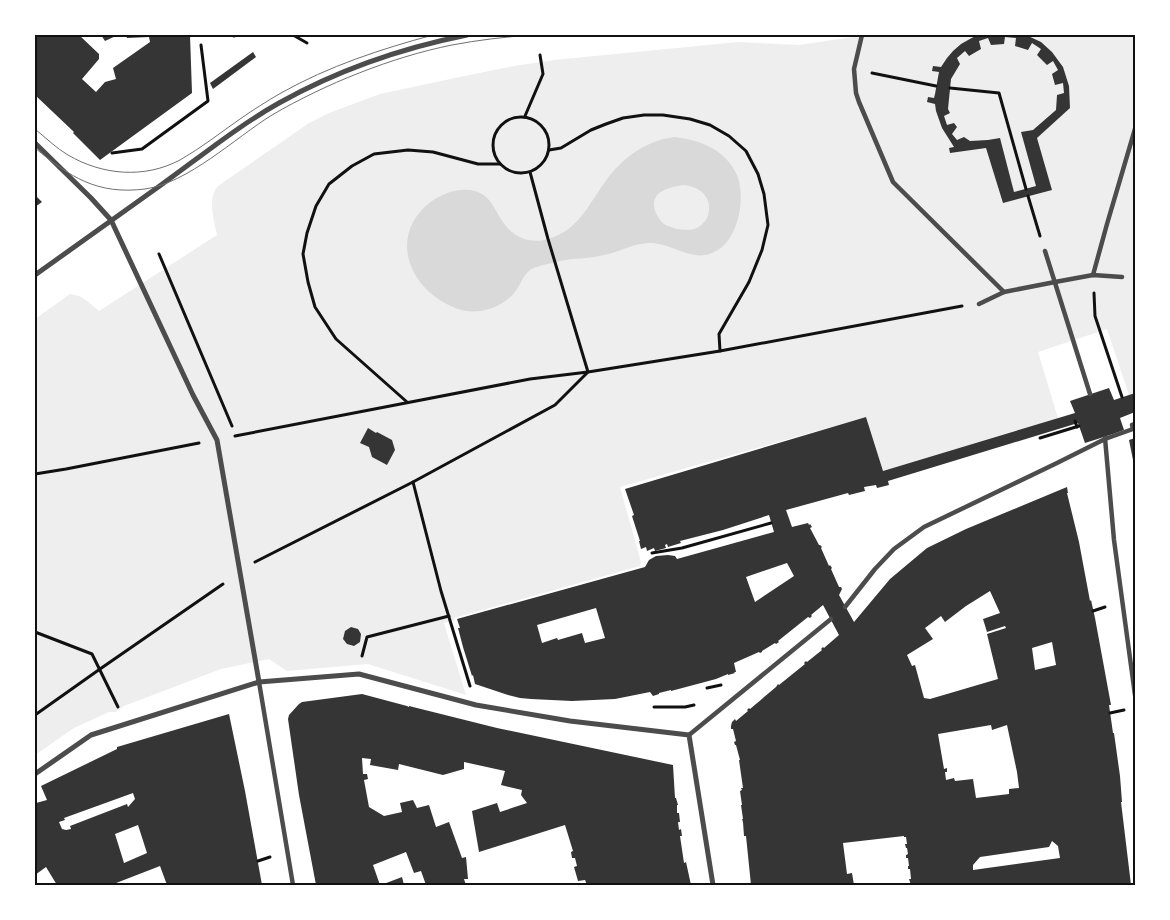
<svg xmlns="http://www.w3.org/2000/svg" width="1170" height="920" viewBox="0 0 1170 920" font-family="'DejaVu Sans',sans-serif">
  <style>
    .green { fill: #eee }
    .water { fill: #d9d9d9; fill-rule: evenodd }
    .building { fill: #353535; fill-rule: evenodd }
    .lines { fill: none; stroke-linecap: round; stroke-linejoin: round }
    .path { stroke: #111; stroke-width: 3 }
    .pedestrian { stroke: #4c4c4c; stroke-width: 4.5 }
    .minor { stroke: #4c4c4c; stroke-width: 5 }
    .tram { stroke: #707070; stroke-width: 1 }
    .neatline { fill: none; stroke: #111; stroke-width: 2 }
  </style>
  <rect width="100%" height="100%" fill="#fff"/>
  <!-- green -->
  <path class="green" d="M867,35H1135V393L1129,395L1107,329L1038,352L1058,418L883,471L866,417L620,487L641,562L640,566L454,618L455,620L444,623L466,695L368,664L287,671L269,659L221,669L124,706L116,712H109L74,728L35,755V319L70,294C83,295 89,303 99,311L217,235C214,220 207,198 218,186L309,123L329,113L380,94L455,78L514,66L554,60L738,42L799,45Z"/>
  <!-- water -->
  <path class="water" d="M674,137C693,139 714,145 727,160C731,164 734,169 737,175C746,197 739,239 716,251C694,264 674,244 652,243C635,242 620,252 604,255C589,259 574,258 560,261C553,263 535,266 530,270C523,275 520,286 515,292C503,307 480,315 462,310C453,308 442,302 434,296C401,270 396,227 432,201C441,195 450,191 461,190C468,189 476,190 482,194C491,199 495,210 501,219C513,239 532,246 554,237C580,227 590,202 605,182C622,158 645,141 674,137ZM684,185C695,187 704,190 708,201C710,207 709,215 706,220C703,223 701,226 697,228C689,232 672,229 664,224C660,221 657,215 655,211C649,191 670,187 684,185Z"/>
  <!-- building -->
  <g class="building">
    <path d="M35,35H79L99,54V59L82,79L96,92L105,82L116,79L113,68L150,42L149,37L127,38L126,35H190L192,93L100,160L73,133L74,132L35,95Z"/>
    <path d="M101,35H118L105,41Z"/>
    <path d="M977,35H1026L1041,42L1052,52L1063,67L1069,86L1070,108L1037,138L1052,190L1003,203L986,148L950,153L949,148L954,147L942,128L936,111L935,104L927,102L928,97L934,98L935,94L939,72L932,71L933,66L941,67L947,58L953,51L961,44ZM1005,37L1016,38L1015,46L1028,50L1032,43L1041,49L1037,55L1047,65L1053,61L1058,70L1052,74L1055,85L1063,83L1064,93L1057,95L1056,110L1033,130L1021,132L1036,186L1014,192L1000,138L988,140L970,141L964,137L957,140L952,134L957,127L954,123L947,125L944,116L950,113L948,109L951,79L960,64L957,58L965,51L969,56L981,49L979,41L988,38L991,45L1004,44Z"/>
    <path d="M253,52L256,57L213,89L210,83Z"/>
    <path d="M35,195L42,202L35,207Z"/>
    <path d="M1109,388L1114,400L1135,393V412L1120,418L1124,430L1113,434L1085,443L1078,423L888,481L889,485L877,488L876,485L864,487L865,491L849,495L848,493L786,510L792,527L808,523L809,525L810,524L812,527L810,528L819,545H820L822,547L821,548L829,566L830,565L832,568L831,569L839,587H841L842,589L839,595L854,622L890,579L927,548L966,529L1067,487L1068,493H1067L1079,542L1090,601L1091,600L1095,618L1111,705H1109L1113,733H1114L1120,776L1122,802H1121L1131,885H911L909,879H911L910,869H908V866H909L908,858H906V855L908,854L907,848H906L905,844H907L906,837H904V836L843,843L847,874L852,873L854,885H751L746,836H744L743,822L742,819H743L741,805H742L740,791L742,790L741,788H743L739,760H740L736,745H735L734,742L736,741L733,729H731V726L732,722L735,719L736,721L748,711L747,710L749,708L750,709L776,687L778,684L779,685L805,664L804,663L806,661L807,662L822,650L821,649L823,647L824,648L839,635L823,605L811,615L812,616L810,618L808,617L778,641L779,642L776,644L775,643L762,651V652L760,653L759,652L734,663L736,672H734L735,673L728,675V674L716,679L671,691V690L659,693V694L653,696L650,692L615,699L572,701L531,699L520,698L508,695L475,684L473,675L472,676L463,647L458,628H460L457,619L645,567L649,560L656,556L668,555L675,556L677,559L774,532L769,515L723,530L680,541L681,543L668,547L667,544L665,545L666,548L655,551L654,548L647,551L646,547L641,549L639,541H640L632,516L634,515L625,489L866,417L883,471L1075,413L1070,401ZM787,563L794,576L755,602L746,577ZM990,591L1000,613L983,619L987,632L1005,626L1006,628L987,634L998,679L930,699L924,698L915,665L912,666L907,655L933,639L925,628L941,616L945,622L966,606ZM596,608L605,638L585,643L582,633L558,640L557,638L542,643L537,625ZM1052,642L1056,665L1035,670L1032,648ZM991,725L992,730L1007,725L1017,772L1019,788L1009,789V794L976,798L973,779L955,781L954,778L946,780L945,772H947V768L944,769L938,734ZM1052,841L1058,846L1060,858L973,870V865L980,857L1049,847Z"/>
    <path d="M368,428L376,433L377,432L392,440L395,450L387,465L372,457L369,447L360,443Z"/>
    <path d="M1135,438V465H1134L1129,440Z"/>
    <path d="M351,627L358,629L361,634L360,642L354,646L347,644L343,639L345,631Z"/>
    <path d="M362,694L407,706L409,707V706L497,728L673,765L675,798H676L678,805H677V813H679L680,822H678L679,830L681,829L682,836H680L684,863L686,862L691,885H587L585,880L578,881L574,867L577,866L575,858H572L571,852L573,851L565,825L479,852L472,811L497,803L500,812L527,803L521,795L522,790L501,785L505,771L464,762V769L443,775L399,764L398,770L370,765L371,759L362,758L363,774H367L368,779L364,780L369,807L384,816L402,812L400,803L413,800L417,808L429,805L436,827L449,822L462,858L466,857L468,879H464L466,885H435V883L426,885L421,871L414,873L406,852L373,865L380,885H316L299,795L288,719L289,715L299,704L302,702Z"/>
    <path d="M229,714L245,791L262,885H167L160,866L111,885H57L46,867L35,875V805H36V803L47,800L41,786L117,749V747ZM133,793L135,799L128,807L127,804L70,826L71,829L66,830L62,829L59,822L65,820L64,818ZM138,825L147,853L124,863L115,834Z"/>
    <path d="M402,877L404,885H381Z"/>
  </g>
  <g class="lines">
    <!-- path -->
    <g class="path">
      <path d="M234,35V36"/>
      <path d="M293,35L307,43"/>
      <path d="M872,73L936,86"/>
      <path d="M950,88L999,93L1026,189"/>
      <path d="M525,116L543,74L540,55"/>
      <circle cx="521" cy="145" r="28"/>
      <path d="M549,150L561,148L591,130L606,124L623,118L644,115H663L690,119L710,125L729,136L746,151L758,174L764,194L768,225L762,250L749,282L719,334L720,351"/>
      <path d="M112,153L142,149L208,101L201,45"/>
      <path d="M1028,196L1040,236"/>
      <path d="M159,254L232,426"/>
      <path d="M1094,293L1095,316L1122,397"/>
      <path d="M407,402L336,339L315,307L308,282L303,254L307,233L316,206L329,184L352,166L374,154L408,150L433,152L478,164H500"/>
      <path d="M1075,421L1077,427"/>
      <path d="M235,436L530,379L588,372L720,351L962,306"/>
      <path d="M1040,438L1079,426"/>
      <path d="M35,474L66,469L199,443"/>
      <path d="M413,482L441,591L470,686"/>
      <path d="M652,553L682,548L771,523"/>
      <path d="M255,562L413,482L555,405L588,372L548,239L530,172"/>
      <path d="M1093,611L1105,607"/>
      <path d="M35,632L92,654L118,707"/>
      <path d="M362,656L367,637L449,616"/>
      <path d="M707,688L721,685"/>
      <path d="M654,707H685L694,705"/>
      <path d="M1110,713L1124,710"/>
      <path d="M35,715L100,669L223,584"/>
      <path d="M258,861L270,857"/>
    </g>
    <!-- pedestrian -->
    <g class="pedestrian">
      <path d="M862,35L854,69L856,93L859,102L893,182L1004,292"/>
      <path d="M1045,251L1090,394"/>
      <path d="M1093,275L1107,224L1135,129"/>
      <path d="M979,304L1004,292L1055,282L1093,275L1122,277"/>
      <path d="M1105,438L1114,540L1135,695"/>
      <path d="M845,607L875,569L894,549L924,527L1057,463L1105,439L1133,429L1132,425L1135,424"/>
      <path d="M259,682L293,885"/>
      <path d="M689,735L831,619"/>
    </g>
    <!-- minor -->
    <g class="minor">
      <path d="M35,143L91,198L111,220L193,395L217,440L259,682"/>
      <path d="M35,275C77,245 119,215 161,185C200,157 238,126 279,103C338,70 402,48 467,35"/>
      <path d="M35,774L91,735L259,682L359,674L476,705L570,721L689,735L713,885"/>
    </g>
    <!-- tram -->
    <g class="tram">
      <path d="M35,129C46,138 56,148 68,155C102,175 144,179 180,160C201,148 220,133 240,119C253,110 267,101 281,93C329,66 381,49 433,35"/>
      <path d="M35,148C70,177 97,195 145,189C188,183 235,138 272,115C325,84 392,57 452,45C478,40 505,37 531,35"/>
    </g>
  </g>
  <!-- border -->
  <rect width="1170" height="920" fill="none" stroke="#ffffff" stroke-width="72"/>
  <rect x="36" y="36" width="1098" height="848" class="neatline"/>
</svg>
